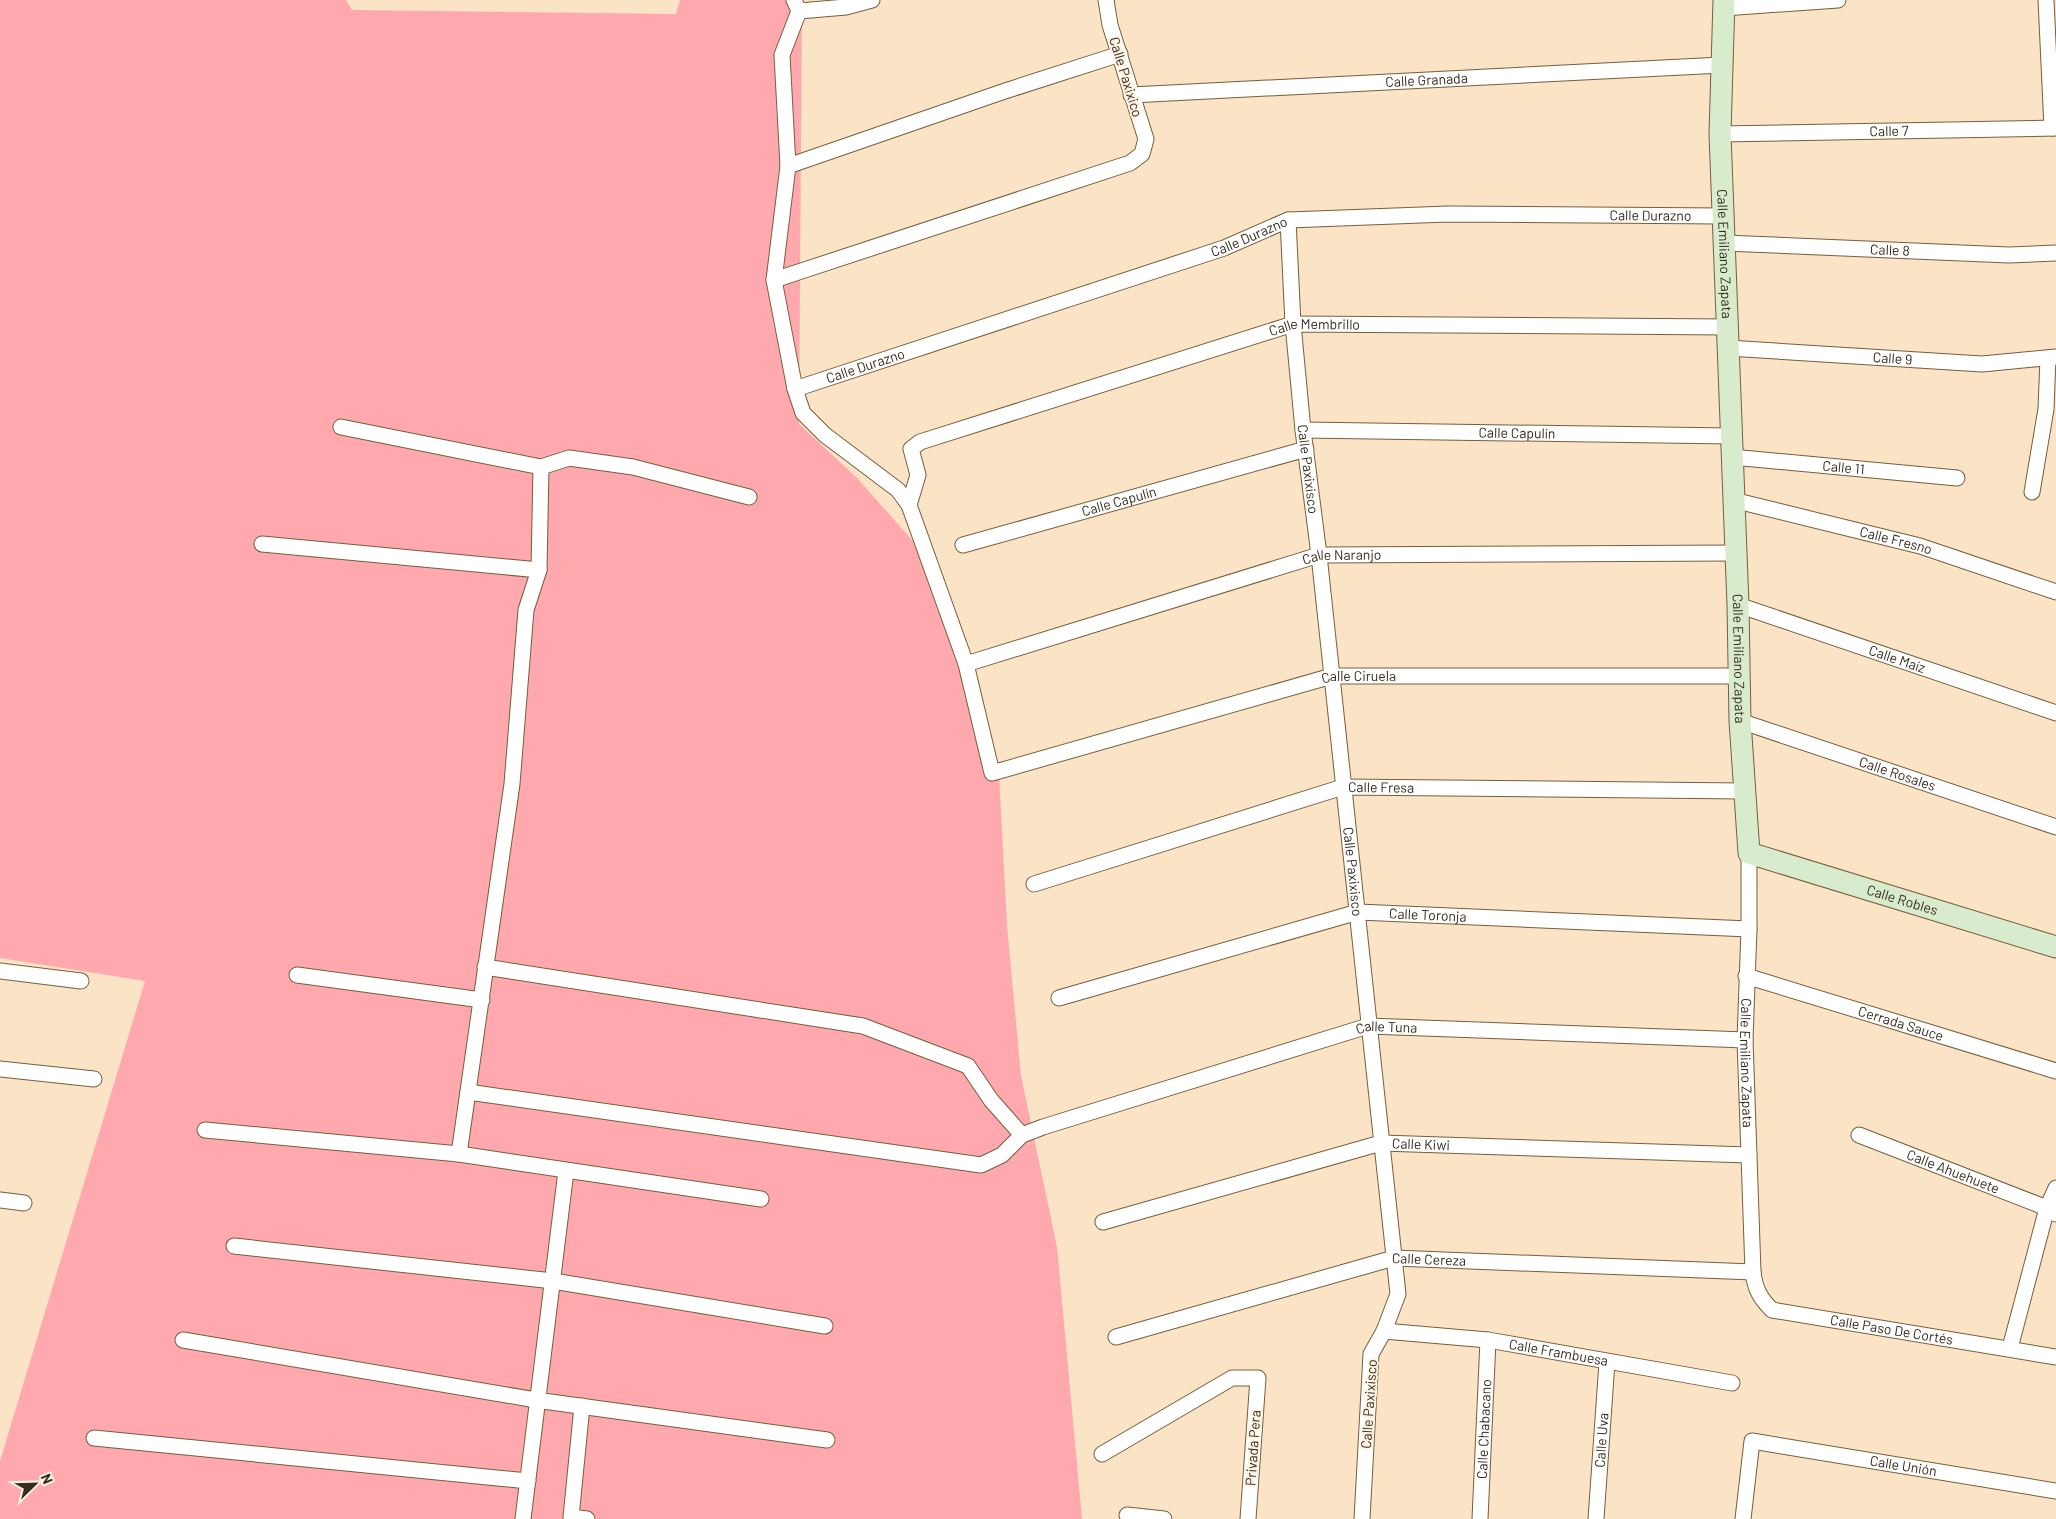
<svg xmlns="http://www.w3.org/2000/svg" width="2056" height="1519" viewBox="0 0 2056 1519" font-family="Barlow,sans-serif">
  <style>
    .green { fill: #ffa8ad }
    .lines { fill: none; stroke-linecap: round; stroke-linejoin: round }
    .minor-casing { stroke: #765e3c; stroke-width: 17 }
    .secondary-casing { stroke: #765e3c; stroke-width: 23 }
    .minor { stroke: #fff; stroke-width: 15 }
    .secondary { stroke: #d8eccd; stroke-width: 21 }
    .labels { text-anchor: middle; stroke-width: 4; stroke-linejoin: round; paint-order: stroke }
    .street-label { font-size: 14px; fill: #362b1d; stroke: #fff4e4 }
  </style>
  <rect width="100%" height="100%" fill="#fbe4c6"/>
  <!-- green -->
  <path class="green" d="M0,0H346L352,10L676,14L680,0H802L799,424L856,477L914,542L972,679L999,774L1007,926L1021,1076L1057,1247L1082,1519H0V1461L145,981L0,958Z"/>
  <g class="lines">
    <!-- minor casing -->
    <g class="minor-casing">
      <g id="minor">
        <path id="s1" d="M794,0L799,11L782,55L788,166L774,280L795,389L803,413L825,435L898,490L909,505L966,664L992,773L1332,676H1740"/>
        <path d="M2046,0L2052,128"/>
        <path d="M1724,8L1838,0"/>
        <path d="M799,11L846,7L872,0"/>
        <path id="s2" d="M1131,95L1722,65"/>
        <path id="s3" d="M1720,134L2056,128"/>
        <path d="M788,166L1005,91L1120,54"/>
        <path id="s4" d="M1288,220L1293,324L1303,430L1319,555L1398,1294L1384,1331L1371,1354L1362,1519"/>
        <path id="s5" d="M1724,243L2009,255L2056,253"/>
        <path d="M774,280L1130,163L1142,154L1146,139L1110,25L1106,0"/>
        <path id="s6" d="M1728,348L1982,364L2056,357"/>
        <path id="s7" d="M795,389L1224,248L1288,220L1448,214L1723,216"/>
        <path d="M341,427L541,467L569,458L633,467L749,497"/>
        <path id="s8" d="M1303,430L1730,436"/>
        <path id="s9" d="M1732,457L1957,478"/>
        <path d="M2032,492L2046,409L2048,358"/>
        <path id="s10" d="M1733,500L1920,546L2056,592"/>
        <path id="s11" d="M909,505L918,475L911,449L920,442L1293,324L1727,327"/>
        <path d="M262,544L539,570"/>
        <path id="s12" d="M963,545L1306,449"/>
        <path id="s13" d="M1738,605L2056,713"/>
        <path id="s14" d="M966,664L1319,555L1735,553"/>
        <path id="s15" d="M1740,721L2056,827"/>
        <path id="s16" d="M1749,853V929L1745,1040L1753,1272C1755,1289 1760,1298 1772,1310L2056,1357"/>
        <path id="s17" d="M1034,884L1343,787L1744,791"/>
        <path d="M485,967L863,1026L968,1066L991,1100L1022,1135"/>
        <path d="M0,971L81,981"/>
        <path d="M297,975L482,1000"/>
        <path id="s18" d="M1746,976L2056,1071"/>
        <path id="s19" d="M1059,998L1358,912L1749,929"/>
        <path d="M0,1069L94,1079"/>
        <path id="s20" d="M468,1092L981,1165L1002,1155L1022,1135L1043,1127L1368,1026L1745,1040"/>
        <path d="M205,1130L459,1154L761,1199"/>
        <path id="s21" d="M1859,1135L2047,1208L2056,1214"/>
        <path d="M459,1154L512,784L526,610L539,570L541,467"/>
        <path d="M0,1200L24,1203"/>
        <path id="s22" d="M1103,1222L1381,1143L1749,1155"/>
        <path d="M234,1246L553,1281L825,1326"/>
        <path id="s23" d="M1384,1331L1488,1340L1732,1383"/>
        <path id="s24" d="M1116,1337L1394,1258L1753,1272"/>
        <path d="M183,1340L536,1400L827,1440"/>
        <path d="M2010,1348L2047,1208L2056,1188"/>
        <path d="M582,1406L571,1517L587,1519"/>
        <path d="M94,1438L528,1481"/>
        <path d="M1102,1454L1232,1378H1258L1248,1519"/>
        <path d="M1127,1515L1164,1519"/>
        <path d="M523,1519L566,1171"/>
        <path id="s25" d="M1480,1519L1488,1340"/>
        <path id="s26" d="M1596,1519L1607,1362"/>
        <path id="s27" d="M1743,1519L1752,1441L2056,1491"/>
      </g>
    </g>
    <!-- secondary casing -->
    <g class="secondary-casing">
      <g id="secondary">
        <path id="s28" d="M1724,0L1720,134L1738,605L1740,721L1749,853L2056,947"/>
      </g>
    </g>
    <!-- minor -->
    <use href="#minor" class="minor"/>
    <!-- secondary -->
    <use href="#secondary" class="secondary"/>
  </g>
  <g class="labels">
    <!-- street labels -->
    <g class="street-label">
      <text transform="translate(1126 77) rotate(73)" y="5">Calle Paxixico</text>
      <text dy="5" stroke="none"><textPath href="#s2" startOffset="296">Calle Granada</textPath></text>
      <text dy="5" stroke="none"><textPath href="#s3" startOffset="169">Calle 7</textPath></text>
      <text dy="5" stroke="none"><textPath href="#s7" startOffset="884">Calle Durazno</textPath></text>
      <text dy="5" stroke="none"><textPath href="#s7" startOffset="479">Calle Durazno</textPath></text>
      <text dy="5" stroke="none"><textPath href="#s5" startOffset="166">Calle 8</textPath></text>
      <text dy="5" stroke="none"><textPath href="#s28" startOffset="254">Calle Emiliano Zapata</textPath></text>
      <text dy="5" stroke="none"><textPath href="#s11" startOffset="482">Calle Membrillo</textPath></text>
      <text dy="5" stroke="none"><textPath href="#s6" startOffset="165">Calle 9</textPath></text>
      <text dy="5" stroke="none"><textPath href="#s7" startOffset="74">Calle Durazno</textPath></text>
      <text dy="5" stroke="none"><textPath href="#s8" startOffset="214">Calle Capulín</textPath></text>
      <text dy="5" stroke="none"><textPath href="#s9" startOffset="112">Calle 11</textPath></text>
      <text dy="5" stroke="none"><textPath href="#s4" startOffset="250">Calle Paxixisco</textPath></text>
      <text dy="5" stroke="none"><textPath href="#s12" startOffset="162">Calle Capulín</textPath></text>
      <text dy="5" stroke="none"><textPath href="#s10" startOffset="168">Calle Fresno</textPath></text>
      <text dy="5" stroke="none"><textPath href="#s14" startOffset="392">Calle Naranjo</textPath></text>
      <text dy="5" stroke="none"><textPath href="#s28" startOffset="659">Calle Emiliano Zapata</textPath></text>
      <text dy="5" stroke="none"><textPath href="#s13" startOffset="168">Calle Maíz</textPath></text>
      <text dy="5" stroke="none"><textPath href="#s1" startOffset="1224">Calle Ciruela</textPath></text>
      <text dy="5" stroke="none"><textPath href="#s15" startOffset="166">Calle Rosales</textPath></text>
      <text dy="5" stroke="none"><textPath href="#s17" startOffset="362">Calle Fresa</textPath></text>
      <text dy="5" stroke="none"><textPath href="#s4" startOffset="655">Calle Paxixisco</textPath></text>
      <text dy="5" stroke="none"><textPath href="#s28" startOffset="1014">Calle Robles</textPath></text>
      <text dy="5" stroke="none"><textPath href="#s19" startOffset="381">Calle Toronja</textPath></text>
      <text dy="5" stroke="none"><textPath href="#s18" startOffset="162">Cerrada Sauce</textPath></text>
      <text dy="5" stroke="none"><textPath href="#s20" startOffset="951">Calle Tuna</textPath></text>
      <text dy="5" stroke="none"><textPath href="#s16" startOffset="210">Calle Emiliano Zapata</textPath></text>
      <text dy="5" stroke="none"><textPath href="#s22" startOffset="329">Calle Kiwi</textPath></text>
      <text dy="5" stroke="none"><textPath href="#s21" startOffset="101">Calle Ahuehuete</textPath></text>
      <text dy="5" stroke="none"><textPath href="#s24" startOffset="324">Calle Cereza</textPath></text>
      <text dy="5" stroke="none"><textPath href="#s16" startOffset="584">Calle Paso De Cortés</textPath></text>
      <text dy="5" stroke="none"><textPath href="#s23" startOffset="176">Calle Frambuesa</textPath></text>
      <text transform="translate(1369 1404) rotate(-86)" y="5">Calle Paxixisco</text>
      <text dy="5" stroke="none"><textPath href="#s25" startOffset="90">Calle Chabacano</textPath></text>
      <text dy="5" stroke="none"><textPath href="#s26" startOffset="79">Calle Uva</textPath></text>
      <text transform="translate(1253 1448) rotate(-86)" y="5">Privada Pera</text>
      <text dy="5" stroke="none"><textPath href="#s27" startOffset="232">Calle Unión</textPath></text>
    </g>
  </g>
  <!-- north arrow -->
  <g transform="translate(35 1484) rotate(67)" stroke="#fff4e4" stroke-width="4" paint-order="stroke">
  <path d="M0-4L9 19L0 12L-9 19Z" fill="#362b1d"/>
  <text y="-8" font-size="14" font-weight="bold" text-anchor="middle" fill="#362b1d">N</text>
  </g>
</svg>
